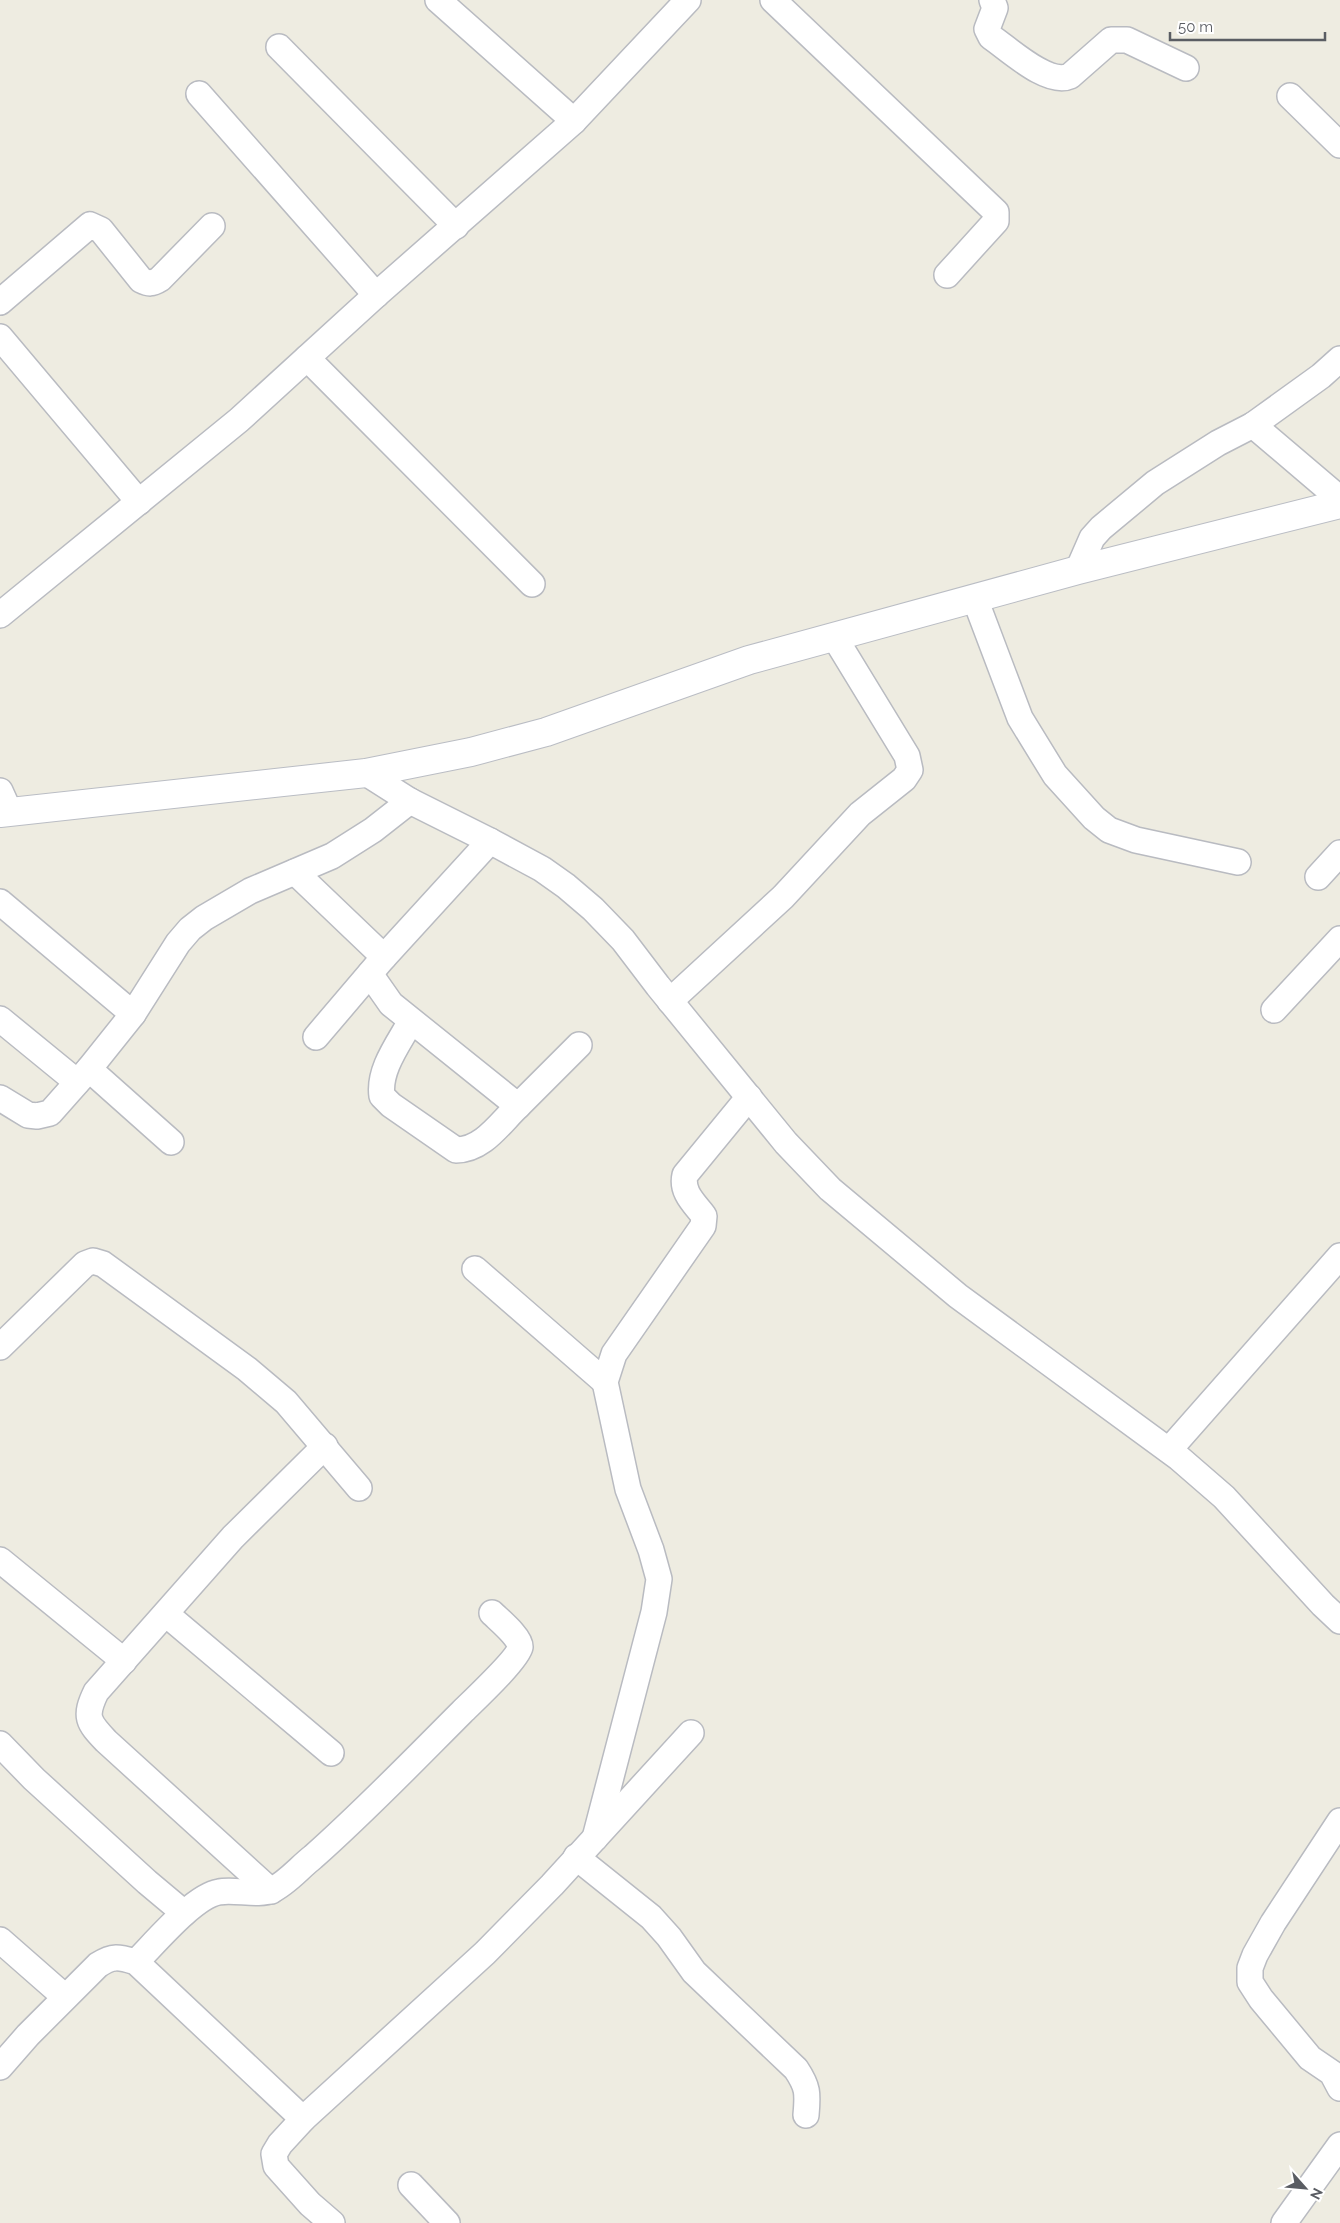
<svg xmlns="http://www.w3.org/2000/svg" width="1340" height="2223" viewBox="0 0 1340 2223" font-family="Raleway,sans-serif">
  <style>
    .lines { fill: none; stroke-linecap: round; stroke-linejoin: round }
    .street-casing { stroke: #b9bbc1; stroke-width: 28 }
    .secondary-casing { stroke: #babdc4; stroke-width: 30 }
    .street { stroke: #fff; stroke-width: 25 }
    .secondary { stroke: #fff; stroke-width: 28 }
  </style>
  <rect width="100%" height="100%" fill="#eeece1"/>
  <g class="lines">
    <!-- street casing -->
    <g class="street-casing">
      <g id="street">
        <path d="M438,0L574,121"/>
        <path d="M773,0L996,212V221L947,275"/>
        <path d="M992,0L995,8L987,29L991,37C1010,50 1048,86 1070,76L1111,40H1127L1186,68"/>
        <path d="M279,47L456,226"/>
        <path d="M199,94L376,295"/>
        <path d="M1290,96L1340,145"/>
        <path d="M0,302L90,225L101,230L141,280C149,284 152,284 160,279L212,226"/>
        <path d="M0,337L139,502"/>
        <path d="M307,358L532,584"/>
        <path d="M1253,425L1340,499"/>
        <path d="M1078,570L1092,538L1101,528L1155,483L1218,443L1253,425L1321,376L1340,359"/>
        <path d="M975,599L1020,718L1055,775L1094,818L1109,830L1136,840L1238,862"/>
        <path d="M0,615L239,420L376,295L574,121L688,0"/>
        <path d="M366,773L410,801L490,841L542,869L566,886L593,909L623,940L658,986L786,1143L830,1189L958,1296L1179,1458L1224,1497L1323,1605L1340,1621"/>
        <path d="M0,791L9,811"/>
        <path d="M295,872L384,957L316,1037"/>
        <path d="M1318,877L1340,853"/>
        <path d="M0,902L133,1014"/>
        <path d="M384,957L490,841"/>
        <path d="M370,974L391,1004L518,1106L579,1045"/>
        <path d="M670,1001L783,897L860,814L904,779L910,770L907,756L835,638"/>
        <path d="M1274,1010L1340,939"/>
        <path d="M0,1019L77,1082"/>
        <path d="M411,1021C399,1043 378,1070 382,1096L391,1105L456,1150C483,1150 500,1123 518,1106"/>
        <path d="M89,1069L171,1142"/>
        <path d="M0,1098L28,1115L37,1116L50,1113L89,1069L133,1014L178,943L190,929L204,918L250,891L332,856L373,830L410,801"/>
        <path d="M475,1269L605,1382"/>
        <path d="M0,1347L85,1264L93,1261L103,1264L247,1369L286,1402L359,1488"/>
        <path d="M1169,1450L1340,1256"/>
        <path d="M0,1560L124,1661"/>
        <path d="M166,1614L331,1753"/>
        <path d="M0,1744L34,1779L147,1882L184,1913"/>
        <path d="M1340,1821L1273,1923L1255,1955L1250,1968V1982L1261,1999L1310,2058L1332,2073L1340,2088"/>
        <path d="M595,1838L654,1612L659,1579L651,1550L628,1489L605,1382L614,1354L703,1226L704,1216C694,1203 681,1192 685,1175L749,1097"/>
        <path d="M576,1857L651,1917L669,1937L694,1972L796,2069C808,2087 808,2093 806,2115"/>
        <path d="M271,1891L106,1741C88,1722 84,1717 96,1692L233,1537L325,1446"/>
        <path d="M0,1940L65,1997"/>
        <path d="M136,1962C155,1943 194,1896 219,1892C234,1889 259,1896 272,1890C287,1883 300,1867 313,1857C365,1811 413,1761 462,1712C473,1701 518,1659 520,1647C521,1638 499,1620 492,1613"/>
        <path d="M0,2067L28,2035L98,1965C113,1955 119,1957 136,1962L303,2119"/>
        <path d="M411,2185L447,2223"/>
        <path d="M332,2223L310,2204L276,2166L274,2154L280,2144L303,2119L485,1953L552,1885L691,1733"/>
        <path d="M1284,2223L1340,2145"/>
      </g>
    </g>
    <!-- secondary casing -->
    <g class="secondary-casing">
      <path id="secondary" d="M0,813L366,773L471,752L546,732L749,660L1078,570L1340,504"/>
    </g>
    <!-- street -->
    <use href="#street" class="street"/>
    <!-- secondary -->
    <use href="#secondary" class="secondary"/>
  </g>
  <!-- north arrow -->
  <g transform="translate(1305 2188) rotate(117)" stroke="#ffffff" stroke-width="4" paint-order="stroke">
  <path d="M0-4L9 19L0 12L-9 19Z" fill="#5a5d63"/>
  <text y="-8" font-size="14" font-weight="bold" text-anchor="middle" fill="#5a5d63">N</text>
  </g>
  <!-- scale -->
  <path d="M1170 32v8h155v-8" fill="none" stroke="#5a5d63" stroke-width="2.5"/>
  <text x="1178" y="32" font-size="15" fill="#5a5d63" stroke="#ffffff" stroke-width="4" paint-order="stroke">50 m</text>
</svg>
